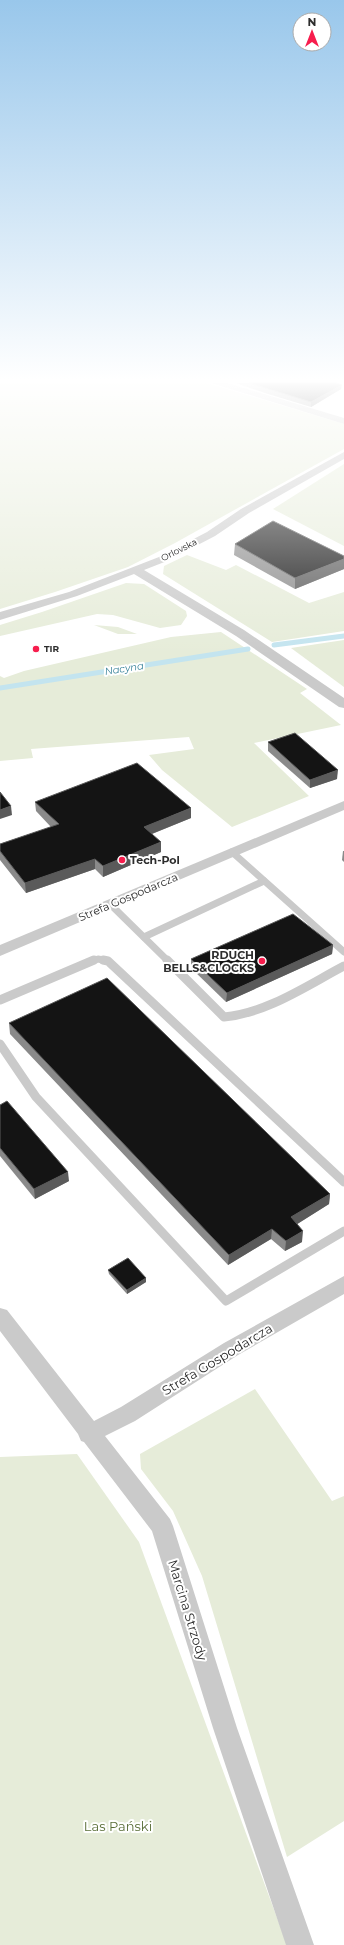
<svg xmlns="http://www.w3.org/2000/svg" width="344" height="1945" viewBox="0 0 344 1945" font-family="Montserrat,sans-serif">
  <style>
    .green { fill: #e6ecd9 }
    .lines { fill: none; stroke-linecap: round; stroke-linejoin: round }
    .stream { stroke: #c3e4ef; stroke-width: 5 }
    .lane-far1 { stroke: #cacaca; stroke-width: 7 }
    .lane { stroke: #cacaca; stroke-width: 9 }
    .street { fill: #cacaca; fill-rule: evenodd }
    .wall { fill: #8a8a8a }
    .shaded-wall { fill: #5a5a5a }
    .building { fill: #141414; stroke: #5a5a5a }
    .poi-dot { fill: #f71d4d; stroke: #fff; stroke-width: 1.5 }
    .labels { text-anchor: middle; stroke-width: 4; stroke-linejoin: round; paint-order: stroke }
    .far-street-label { font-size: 9px; fill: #2d2d2d; stroke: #fff }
    .far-poi-label { font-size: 9px; font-weight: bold; fill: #2d2d2d; stroke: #fff; text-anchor: start }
    .far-water-label { font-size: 10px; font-style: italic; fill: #337f97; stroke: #fff }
    .poi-label { font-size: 11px; font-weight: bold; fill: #2d2d2d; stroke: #fff; text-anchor: start }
    .street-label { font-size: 11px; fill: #2d2d2d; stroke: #fff }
    .near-street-label { font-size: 13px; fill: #2d2d2d; stroke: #fff }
    .near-park-label { font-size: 13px; fill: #586d36; stroke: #fff }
  </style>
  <rect width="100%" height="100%" fill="#fff"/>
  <!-- green -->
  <g class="green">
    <path d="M0,383H207L344,424V449L175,543L128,567L55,592L0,609Z"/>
    <path d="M344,464V546L273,509Z"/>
    <path d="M187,555L226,570L236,565L309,603L344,592V631L272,642L163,574L164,566Z"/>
    <path d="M126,583L144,584L186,611L187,616L181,625L160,628L113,615L97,614L0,636V625L42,612Z"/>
    <path d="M94,625L118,627L137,634H118Z"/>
    <path d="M221,632L307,689L300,693L341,725L254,743L309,796L232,827L162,770L149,755L194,749L189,737L31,749L33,758L0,761V676L4,678L24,671L171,637Z"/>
    <path d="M344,640V687L291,648Z"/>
    <path d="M255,1389L332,1501L344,1496V1821L287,1857L202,1576L173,1511L141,1469L140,1454Z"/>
    <path d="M77,1454L139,1542L287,1945H0V1457Z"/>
  </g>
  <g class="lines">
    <!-- stream -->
    <g class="stream">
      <path d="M274,645L344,636"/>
      <path d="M0,688L248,649"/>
    </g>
    <!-- lane-far1 -->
    <g class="lane-far1">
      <path d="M232,852L344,952"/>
      <path d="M110,904L168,961"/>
      <path d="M144,937L264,881"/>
      <path d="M91,961L98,959L108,961"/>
    </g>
    <!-- lane -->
    <g class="lane">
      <path d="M103,960L108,961L344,1182"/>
      <path d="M167,960L224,1017C267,1013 306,986 344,966"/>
      <path d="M0,1000L94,960"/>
      <path d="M0,1044L36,1097L226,1301L344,1231"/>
    </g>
    <!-- street -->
    <g class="street">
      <path d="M211,383H227L344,418V424Z"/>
      <path d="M344,452V459L249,513L215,536L167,561L144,570L244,630L344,698V708L339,707L236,636L134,574L77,596L0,620V612L69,592L159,557L207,532L241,509Z"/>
      <path d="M344,801V810L0,956V945Z"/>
      <path d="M344,1276V1294L238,1355L135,1421L105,1436L170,1519L173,1526L237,1728L314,1945H286L213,1728L152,1531L84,1442L81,1441L78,1434L0,1331V1308L7,1310L94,1421L121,1407L224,1343Z"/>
    </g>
  </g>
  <!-- wall -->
  <g class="wall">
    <path d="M236,383H336L341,389L311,407L268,394Z"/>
    <path d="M235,544L344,556V569L295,589L234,555Z"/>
    <path d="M268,742L337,779L310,788L268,751Z"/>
    <path d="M35,802L191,818L152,834L161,852L103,877L95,869L26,893L0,860V844L51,827L36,811Z"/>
    <path d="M343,851H344V862L342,860Z"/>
    <path d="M333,945L332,954L226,1002L191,968V959Z"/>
    <path d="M9,1023L330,1194L329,1204L297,1224L302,1242L285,1251L271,1239L228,1265L10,1034Z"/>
    <path d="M0,1105L69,1181L35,1199L0,1156Z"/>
    <path d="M108,1270L146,1278V1282L127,1294L109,1274Z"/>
  </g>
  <!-- shaded-wall -->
  <g class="shaded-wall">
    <path d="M342,385L341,389L311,407V402Z"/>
    <path d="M344,559V569L295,589V578Z"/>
    <path d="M338,770L337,779L310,788V780Z"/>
    <path d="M11,806L12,815L0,819V810Z"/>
    <path d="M191,808V818L144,837V827Z"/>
    <path d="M161,842V852L103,877V866Z"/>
    <path d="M95,859V869L26,893L25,883Z"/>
    <path d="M333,945L332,954L226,1002L227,993Z"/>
    <path d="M68,1172L69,1181L35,1199L34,1189Z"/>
    <path d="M330,1194L329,1204L291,1228V1217Z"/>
    <path d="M272,1229L271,1239L228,1265L229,1255Z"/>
    <path d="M303,1231L302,1242L285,1251L286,1241Z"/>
    <path d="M146,1278V1282L127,1294V1290Z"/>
  </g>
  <!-- building -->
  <g class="building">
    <path d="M249,383H336L342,385L311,402Z"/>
    <path d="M273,521L344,556V559L295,578L235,544Z"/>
    <path d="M295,733L338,770L310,780L268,742Z"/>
    <path d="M137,763L191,808L144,827L161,842L103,866L95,859L25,883L0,851V844L59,824L35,802Z"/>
    <path d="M0,792L11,806L0,810Z"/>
    <path d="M293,914L333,945L227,993L191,959Z"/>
    <path d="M107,978L330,1194L291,1217L303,1231L286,1241L272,1229L229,1255L9,1023Z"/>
    <path d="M7,1101L68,1172L34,1189L0,1148V1105Z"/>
    <path d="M128,1258L146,1278L127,1290L108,1270Z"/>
  </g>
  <!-- sky -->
  <linearGradient id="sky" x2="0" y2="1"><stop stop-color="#99c7eb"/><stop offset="0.58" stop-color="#fff"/><stop offset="1" stop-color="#fff" stop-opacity="0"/></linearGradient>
  <rect width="344" height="655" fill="url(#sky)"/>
  <!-- markers -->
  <g class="poi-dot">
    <circle cx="36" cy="649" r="4"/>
    <circle cx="122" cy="860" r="4"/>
    <circle cx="262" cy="961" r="4"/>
  </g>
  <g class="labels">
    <!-- far-street labels -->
    <g class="far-street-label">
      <text transform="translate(179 550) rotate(-27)" y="3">Orlovska</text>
    </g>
    <!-- far-poi labels -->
    <g class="far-poi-label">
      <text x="44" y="652">TIR</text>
    </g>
    <!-- far-water labels -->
    <g class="far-water-label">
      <text transform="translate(124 668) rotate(-9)" y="4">Nacyna</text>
    </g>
    <!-- poi labels -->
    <g class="poi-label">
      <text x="130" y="864">Tech-Pol</text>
      <text x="254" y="959" text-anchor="end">RDUCH<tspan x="254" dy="13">BELLS&amp;CLOCKS</tspan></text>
    </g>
    <!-- street labels -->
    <g class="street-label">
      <text transform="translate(128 897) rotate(-23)" y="4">Strefa Gospodarcza</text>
    </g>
    <!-- near-street labels -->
    <g class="near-street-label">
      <text transform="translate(217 1359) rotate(-31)" y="5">Strefa Gospodarcza</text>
      <text transform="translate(188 1610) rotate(73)" y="5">Marcina Strzody</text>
    </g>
    <!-- near-park labels -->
    <g class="near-park-label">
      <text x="118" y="1831">Las Pański</text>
    </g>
  </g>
  <!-- north arrow -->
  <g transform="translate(312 32)"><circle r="19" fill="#ffffff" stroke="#ababab"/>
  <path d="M0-3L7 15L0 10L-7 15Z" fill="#f71d4d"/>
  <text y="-6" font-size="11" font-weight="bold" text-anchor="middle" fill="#2d2d2d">N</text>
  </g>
</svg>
